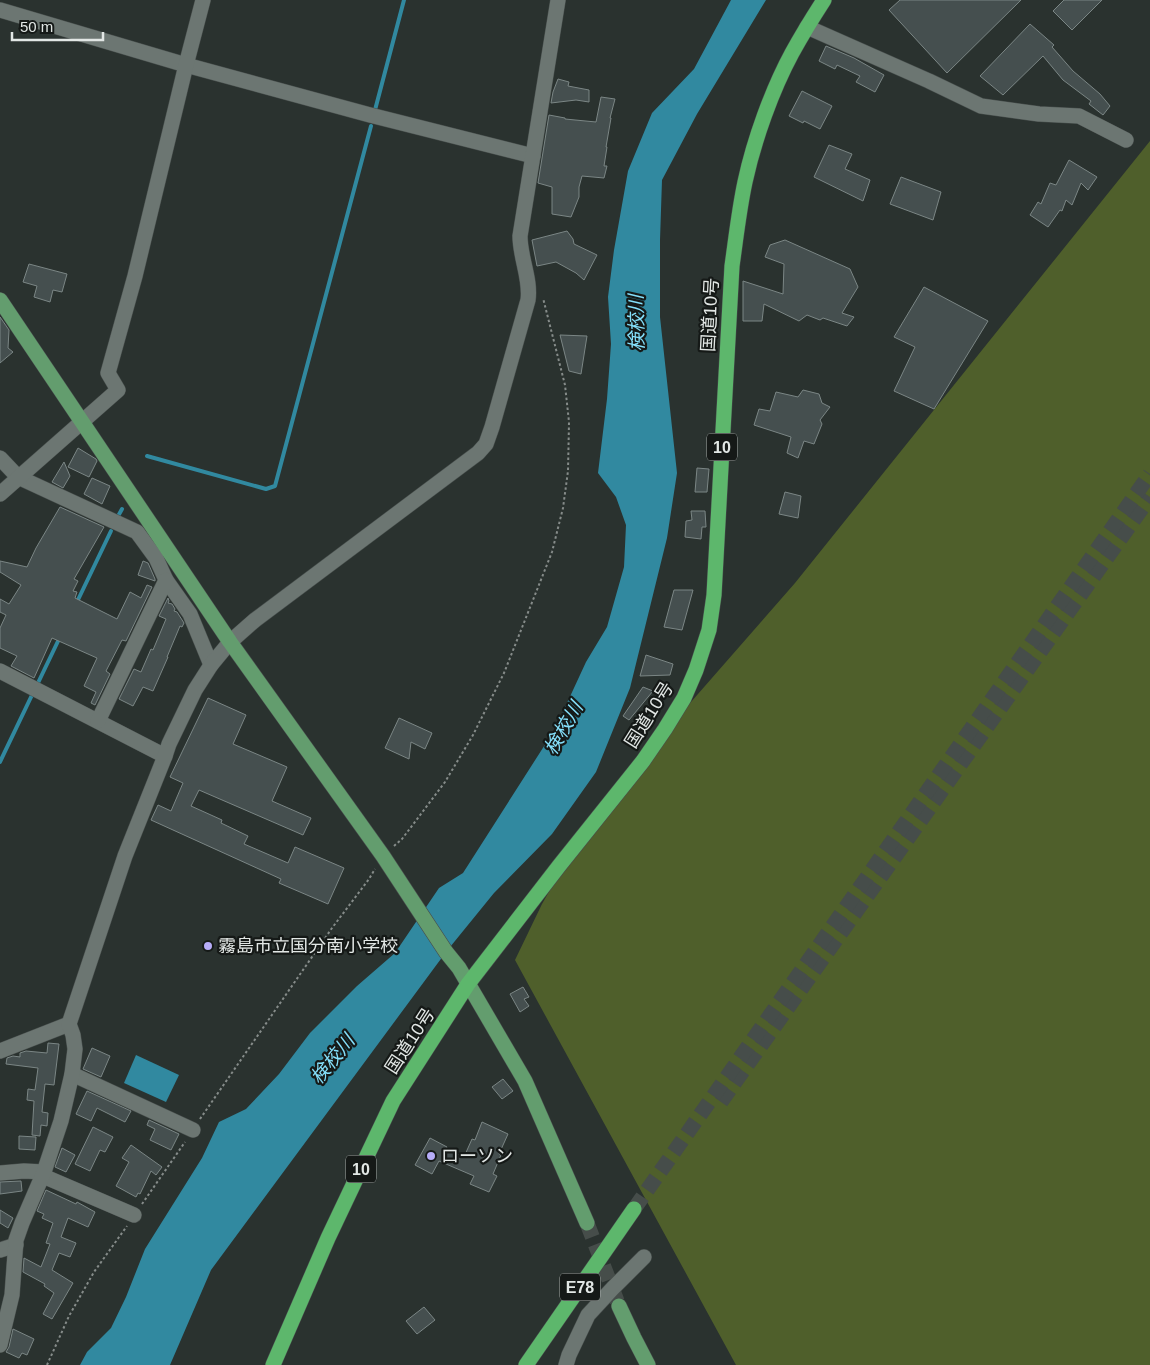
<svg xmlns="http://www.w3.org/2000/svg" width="1150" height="1365" viewBox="0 0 1150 1365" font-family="Arial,'Noto Sans JP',sans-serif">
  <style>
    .green { fill: #4f5f2b }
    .water { fill: #3189a0 }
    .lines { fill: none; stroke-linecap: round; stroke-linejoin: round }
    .stream { stroke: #3189a0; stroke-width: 4 }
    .building { fill: #454f4f; stroke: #7b8685 }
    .major-tunnel { stroke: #464d4a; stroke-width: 15; stroke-dasharray: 15 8; stroke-linecap: butt }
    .highway-tunnel { stroke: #464d4a; stroke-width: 15; stroke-dasharray: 15 8; stroke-linecap: butt }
    .minor-casing { stroke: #484f4d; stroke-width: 16 }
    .major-casing { stroke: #484f4d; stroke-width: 16 }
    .highway-casing { stroke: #484f4d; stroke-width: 16 }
    .path { stroke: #868c8a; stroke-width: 2; stroke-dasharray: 2.5 2.5; stroke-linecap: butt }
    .minor { stroke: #6c7672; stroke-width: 15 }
    .major { stroke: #639d6e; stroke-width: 15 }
    .highway { stroke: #5db76c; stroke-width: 15 }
    .poi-dot { fill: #b6acf8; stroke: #151917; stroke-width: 2 }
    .labels { text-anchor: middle; stroke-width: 4.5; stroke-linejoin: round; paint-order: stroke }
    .shield { fill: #151917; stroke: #a4a9a7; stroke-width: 1 }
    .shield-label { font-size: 16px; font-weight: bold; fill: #e2e7e5 }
    .street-label { font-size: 18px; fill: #e2e7e5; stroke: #151917 }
    .poi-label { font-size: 18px; fill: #e2e7e5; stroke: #151917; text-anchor: start }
    .water-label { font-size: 19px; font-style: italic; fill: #85e0fb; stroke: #151917 }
  </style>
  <rect width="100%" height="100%" fill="#2a322f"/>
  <!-- green -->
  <path class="green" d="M1150,141V1365H736L515,960L542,904L576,844L656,742L795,583Z"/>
  <!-- water -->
  <g class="water">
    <path d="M731,0H766L697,114L662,180L660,240V317L677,473L667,538L630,688L596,772L552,834L494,893L446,952L211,1270L170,1365H80L87,1352L111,1328L126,1297L145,1249L202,1158L219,1122L246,1109L279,1074L310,1033L357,986L395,953L439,888L463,873L555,729L586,662L607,627L624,567L626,525L616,497L598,473L607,399L611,344L608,297L614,250L628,171L652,113L694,69Z"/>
    <path d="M136,1055L179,1075L166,1102L124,1083Z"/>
  </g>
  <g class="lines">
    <!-- stream -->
    <g class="stream">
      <path d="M375,110L404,0"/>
      <path d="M147,456L266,489L275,486L371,126"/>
      <path d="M117,518L122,509"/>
      <path d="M76,604L111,531"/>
      <path d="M37,685L60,637"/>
      <path d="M0,762L32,695"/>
    </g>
  </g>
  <!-- building -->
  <g class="building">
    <path d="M900,0H1021L947,73L889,10Z"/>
    <path d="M1064,0H1102L1072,30L1053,11Z"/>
    <path d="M1030,24L1054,45L1052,47L1073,71L1100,94L1110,106L1103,115L1089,104L1091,101L1063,80L1043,56L1003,95L980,76Z"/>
    <path d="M826,46L854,58L884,75L875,92L856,82L860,76L837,65L835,69L819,61Z"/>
    <path d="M558,79L569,82L568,86L589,90V102L576,100L551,103L553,92Z"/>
    <path d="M802,91L832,106L820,129L804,121L803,123L789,116Z"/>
    <path d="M601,97L615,99L610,118H611L606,147H607L604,166H607L604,178L582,176L579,187V197L571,217L552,214V187L538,183L549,115L565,118V119L596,122Z"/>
    <path d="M829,145L852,154L845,169L870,180L863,201L814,177Z"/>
    <path d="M1069,160L1097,177L1088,190L1081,183L1072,205L1066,200L1062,211L1060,210L1048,227L1030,215L1038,202L1041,204L1050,183L1056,185Z"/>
    <path d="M901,177L941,192L933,220L890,204Z"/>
    <path d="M567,231L573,239L574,244L597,255L584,280L576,273L556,262L537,266L532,240Z"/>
    <path d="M785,240L850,269L858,287L842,313L854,317L847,326L823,318L820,320L807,315L799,321L764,304L762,321H743V281L783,294L784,264L765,257L770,245Z"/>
    <path d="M29,264L67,274L62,292L53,290L50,302L34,297L37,286L23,282Z"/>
    <path d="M924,287L988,321L934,409L894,391L915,347L894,337Z"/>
    <path d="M0,317L9,330L8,348L13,352L0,363Z"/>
    <path d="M560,335L587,336L581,374L569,371Z"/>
    <path d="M803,390L819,394L822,403L830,407L820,420L822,424L814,444L804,441L798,458L787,453L791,437L754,425L759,409L770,411L776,392L798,397Z"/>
    <path d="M78,448L96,459L97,461L89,477L68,467Z"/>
    <path d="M64,462L70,476L63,488L52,482Z"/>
    <path d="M697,468L709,469L707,492H695Z"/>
    <path d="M92,478L110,486L102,504L84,494Z"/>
    <path d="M785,492L801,496L798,518L779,514Z"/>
    <path d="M60,507L104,527L74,579L78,581L73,591L77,592L75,598L117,619L130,592L141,598L147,585L152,587L126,641L122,640L106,671L110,674L95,705L91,703L96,692L84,686L97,658L52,638L34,678L11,666L17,656L0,648V628L6,615L0,612V599L9,604L21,585L0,572V561L27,567L36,548Z"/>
    <path d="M691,511H705L706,527H702L701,539L685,537L686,521L692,520Z"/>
    <path d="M143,561L148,563L155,579V581L138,575Z"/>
    <path d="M674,590H693L682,630L664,627Z"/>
    <path d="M168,598L169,601L168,603L172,604L175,609L174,611L177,612L184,623L182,627L180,626L167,657H168L153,691L143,687L133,706L119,699L134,669L141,672L151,649L153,650L166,619L159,616Z"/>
    <path d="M646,655L673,664L670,675L640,676Z"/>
    <path d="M643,687L653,691L629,720L623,716Z"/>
    <path d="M208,698L246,715L233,744L287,767L272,801L311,818L303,835L199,790L191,806L222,820L221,823L248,836L244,844L288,863L295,847L344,868L328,904L279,883L281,879L151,820L158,805L171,811L183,783L170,777Z"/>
    <path d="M399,718L432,733L425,749L411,742L409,759L385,748Z"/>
    <path d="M523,987L529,997L524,999L529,1006L520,1012L510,994Z"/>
    <path d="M48,1043L59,1044L54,1085L45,1084L42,1112L48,1113L47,1126L41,1125L40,1136L32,1135L34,1101L27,1100L28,1089L35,1090L38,1068L6,1064L7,1058L13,1056L20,1057V1053L26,1051L47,1053Z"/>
    <path d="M92,1048L110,1056L101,1077L83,1069Z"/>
    <path d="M503,1079L513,1091L502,1099L492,1087Z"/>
    <path d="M87,1091L131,1111L125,1122L97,1108L91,1121L76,1114Z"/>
    <path d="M149,1120L179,1134L171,1150L150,1140L155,1129L147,1125Z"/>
    <path d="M482,1122L508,1134L499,1154L501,1155L493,1174L497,1176L489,1192L470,1184L474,1176L439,1161L432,1174L415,1165L430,1138L447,1147L446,1149L464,1157L472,1139L475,1140Z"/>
    <path d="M93,1127L113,1137L105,1152L100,1150L90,1171L75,1164Z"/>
    <path d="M19,1136L36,1137L35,1150L19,1149Z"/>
    <path d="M131,1145L162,1167L156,1175L151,1171L140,1194L138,1193L136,1197L116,1186L129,1162L122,1158Z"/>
    <path d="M62,1148L75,1155L66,1172L55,1167Z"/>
    <path d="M21,1181L22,1191L0,1194V1182Z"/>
    <path d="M46,1190L76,1204L77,1202L95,1212L88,1227L68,1218L61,1237L76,1243L70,1257L59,1253L52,1270L73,1283L52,1319L43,1314L54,1293L44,1286L45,1284L23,1272L24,1258L41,1267L50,1244L46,1243L53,1223L42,1218L44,1214L37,1211Z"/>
    <path d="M0,1210L13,1218L8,1228L0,1223Z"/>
    <path d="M424,1307L435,1320L417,1334L406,1321Z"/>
    <path d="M13,1329L34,1339L27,1355L22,1353L19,1358L6,1352L9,1347Z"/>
  </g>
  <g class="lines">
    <!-- major-tunnel -->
    <path class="major-tunnel" d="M587,1223L619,1306"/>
    <!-- highway-tunnel -->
    <g class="highway-tunnel">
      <path d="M721,1102L1150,497"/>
      <path d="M634,1209L1150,474"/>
    </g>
    <!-- minor casing -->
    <g class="minor-casing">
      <g id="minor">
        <path d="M0,10L186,65L370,115L533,156"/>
        <path d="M807,27L929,81L981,106L1039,114L1079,116L1126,140"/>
        <path d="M0,458L18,477L137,532L156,558L166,580L190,614L211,665"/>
        <path d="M0,494L118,390L108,373L135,276L186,65L203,0"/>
        <path d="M0,671L165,756"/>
        <path d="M98,721L166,580"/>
        <path d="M0,1051L69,1024"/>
        <path d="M72,1074L193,1130"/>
        <path d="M0,1173L24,1171L44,1172"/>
        <path d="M43,1176L134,1215"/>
        <path d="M0,1250L16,1245"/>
        <path d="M0,1345L12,1295L16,1240L22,1223L44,1172L61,1121L72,1074L75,1049L73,1035L69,1024L125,856L165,756L169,744L195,690L211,665L230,642L255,620L478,453L486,444L492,427L528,300C531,279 520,258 520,236L558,0"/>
        <path d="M566,1365L569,1355L588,1315L613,1288L644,1257"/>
      </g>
    </g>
    <!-- major casing -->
    <g class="major-casing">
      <g id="major">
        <path d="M0,300L230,642L383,856L446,952L459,968L525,1081L587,1223"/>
        <path d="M619,1306L634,1338L648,1365"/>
      </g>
    </g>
    <!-- highway casing -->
    <g class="highway-casing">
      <g id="highway">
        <path d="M273,1365L328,1238L393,1101L468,984L559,866L643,761L665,729L684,698L696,670L709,630L714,595L732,266C736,238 739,210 745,182C754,140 772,90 792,53C802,35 813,17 824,0"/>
        <path d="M526,1365L634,1209"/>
      </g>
    </g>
    <!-- path -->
    <g class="path">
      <path d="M394,846L402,839L445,782L473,735L504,673L552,552L563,508L568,471L569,422L565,385L543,298"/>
      <path d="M200,1119L332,928L369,879L375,869"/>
      <path d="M142,1204L185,1142"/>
      <path d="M47,1365L69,1316L94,1272L127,1226"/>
    </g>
    <!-- minor -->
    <use href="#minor" class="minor"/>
    <!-- major -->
    <use href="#major" class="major"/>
    <!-- highway -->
    <use href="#highway" class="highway"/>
  </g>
  <!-- markers -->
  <g class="poi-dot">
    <circle cx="208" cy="946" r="5"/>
    <circle cx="431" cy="1156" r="5"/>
  </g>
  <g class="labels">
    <!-- shield labels -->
    <g class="shield">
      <rect x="707" y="433.5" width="30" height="27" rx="4"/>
      <rect x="346" y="1155.5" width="30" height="27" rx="4"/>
      <rect x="560" y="1273.5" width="40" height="27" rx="4"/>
    </g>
    <g class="shield-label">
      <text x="722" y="453">10</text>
      <text x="361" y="1175">10</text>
      <text x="580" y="1293">E78</text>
    </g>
    <!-- street labels -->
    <g class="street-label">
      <text transform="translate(710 315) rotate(-87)" y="6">国道10号</text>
      <text transform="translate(649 715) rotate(-58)" y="6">国道10号</text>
      <text transform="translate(410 1041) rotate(-57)" y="6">国道10号</text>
    </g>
    <!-- poi labels -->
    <g class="poi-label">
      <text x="218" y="952">霧島市立国分南小学校</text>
      <text x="441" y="1162">ローソン</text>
    </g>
    <!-- water labels -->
    <g class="water-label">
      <text transform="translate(636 323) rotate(-91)" y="7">検校川</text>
      <text transform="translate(563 728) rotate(-60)" y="7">検校川</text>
      <text transform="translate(332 1059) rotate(-51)" y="7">検校川</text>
    </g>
  </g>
  <!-- scale -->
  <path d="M12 32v8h91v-8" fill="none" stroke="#e2e7e5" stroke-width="2.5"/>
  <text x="20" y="32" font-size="15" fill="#e2e7e5" stroke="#151917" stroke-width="4" paint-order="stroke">50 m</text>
</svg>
